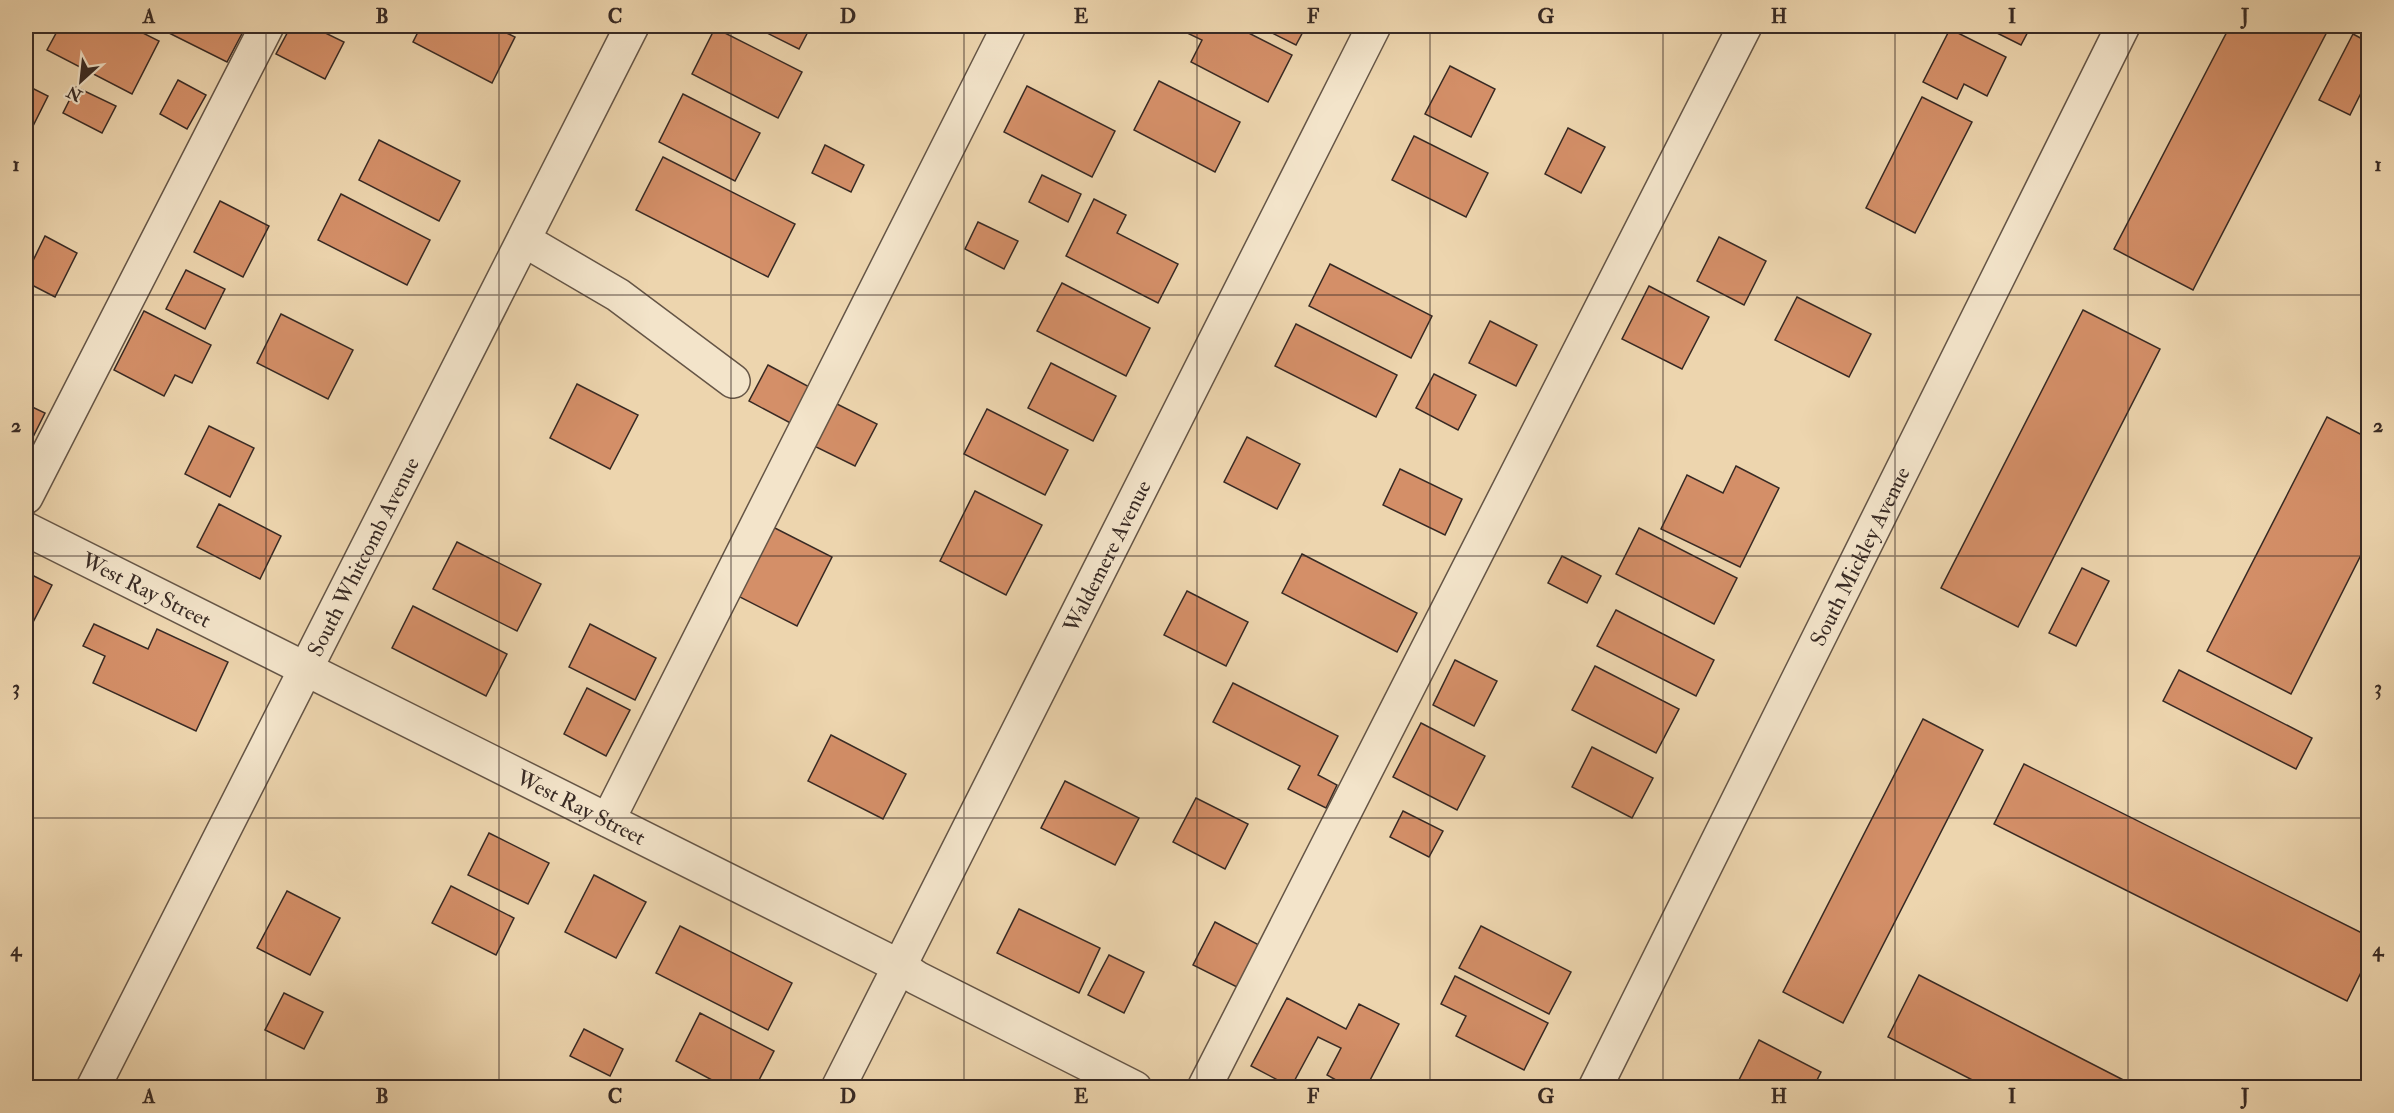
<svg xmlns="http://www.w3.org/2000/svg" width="2394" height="1113" viewBox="0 0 2394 1113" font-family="'IM FELL Double Pica',serif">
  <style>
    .building { fill: #d48f68; stroke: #382a24; stroke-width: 1.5 }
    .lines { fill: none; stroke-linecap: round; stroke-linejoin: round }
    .minor-casing { stroke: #655546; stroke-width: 36 }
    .minor { stroke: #f3e4ca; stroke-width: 33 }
    .grid { fill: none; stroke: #382a24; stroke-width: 1.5; stroke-opacity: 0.55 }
    .labels { text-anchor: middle; stroke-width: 5; stroke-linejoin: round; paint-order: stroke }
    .street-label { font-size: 22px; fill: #382a24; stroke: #f3e4ca }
    .neatline { fill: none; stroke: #382a24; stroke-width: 2 }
    .grid-label { font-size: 20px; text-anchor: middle; font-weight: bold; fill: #382a24 }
  </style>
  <rect width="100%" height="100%" fill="#edd5ae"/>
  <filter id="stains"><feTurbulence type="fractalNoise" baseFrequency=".00333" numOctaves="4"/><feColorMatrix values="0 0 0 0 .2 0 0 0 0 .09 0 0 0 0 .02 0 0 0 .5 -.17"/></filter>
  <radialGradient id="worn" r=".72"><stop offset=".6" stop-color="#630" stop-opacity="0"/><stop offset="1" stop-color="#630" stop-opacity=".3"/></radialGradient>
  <!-- building -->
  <g class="building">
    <path d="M60,26H129L159,41L132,94L47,50Z"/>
    <path d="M155,26H246L227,62Z"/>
    <path d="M291,26H311L344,42L325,79L276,54Z"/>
    <path d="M421,26H492L515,37L492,83L413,42Z"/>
    <path d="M753,26H811L799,49Z"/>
    <path d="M1188,26H1235L1292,55L1268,102L1191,62L1202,40L1185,32Z"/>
    <path d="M1258,26H1306L1296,45Z"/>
    <path d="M1649,26H1664L1661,31Z"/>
    <path d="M1983,26H2031L2021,45Z"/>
    <path d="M2230,26H2330L2193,290L2114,249Z"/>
    <path d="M715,28L802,72L778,118L692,74Z"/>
    <path d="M1950,29L2006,57L1987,96L1964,84L1957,99L1923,82Z"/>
    <path d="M2353,34L2368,42V79L2350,115L2319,100Z"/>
    <path d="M1450,66L1495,89L1471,137L1425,114Z"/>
    <path d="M178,80L206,95L187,129L160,114Z"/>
    <path d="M1159,81L1240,122L1215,172L1134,130Z"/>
    <path d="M26,85L48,96L26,140Z"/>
    <path d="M1027,86L1115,131L1092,177L1004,132Z"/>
    <path d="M76,87L116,106L102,133L63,113Z"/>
    <path d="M683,94L760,133L735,181L659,142Z"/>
    <path d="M1922,97L1972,122L1915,233L1866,208Z"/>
    <path d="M1568,128L1605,147L1581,193L1545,174Z"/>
    <path d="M1414,136L1488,173L1466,217L1392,180Z"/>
    <path d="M379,140L460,181L439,221L359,180Z"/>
    <path d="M825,145L864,165L851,192L812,173Z"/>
    <path d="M663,157L795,224L768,277L636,210Z"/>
    <path d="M1042,175L1081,194L1068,222L1029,202Z"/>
    <path d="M341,194L430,240L407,285L318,240Z"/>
    <path d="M1094,199L1126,215L1117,233L1178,264L1158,303L1066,256Z"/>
    <path d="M220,201L269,226L243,277L194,252Z"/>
    <path d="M978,222L1018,241L1004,269L965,249Z"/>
    <path d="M45,236L77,253L55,297L26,282V275Z"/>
    <path d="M1719,237L1766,261L1744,305L1697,281Z"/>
    <path d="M1330,264L1432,316L1411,358L1309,306Z"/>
    <path d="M186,270L225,289L205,329L166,309Z"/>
    <path d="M1062,283L1150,328L1126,376L1037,331Z"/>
    <path d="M1649,286L1709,317L1682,369L1622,339Z"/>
    <path d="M1797,297L1871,334L1849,377L1775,340Z"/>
    <path d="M2083,310L2160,349L2018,627L1941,588Z"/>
    <path d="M144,311L211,345L192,383L175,375L164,396L114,370Z"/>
    <path d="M281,314L353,350L328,399L257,363Z"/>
    <path d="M1490,321L1537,345L1516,386L1469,363Z"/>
    <path d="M1296,324L1397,375L1376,417L1275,366Z"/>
    <path d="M1051,363L1116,396L1093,441L1028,408Z"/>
    <path d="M768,365L815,390L796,426L749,401Z"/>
    <path d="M1434,374L1476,395L1458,430L1416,408Z"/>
    <path d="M577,384L638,415L610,469L550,438Z"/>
    <path d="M833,402L877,424L855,466L812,445Z"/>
    <path d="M26,404L45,413L26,451Z"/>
    <path d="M987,409L1068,450L1045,495L964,454Z"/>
    <path d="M2327,417L2368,438V541L2291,694L2207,651Z"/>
    <path d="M209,426L254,448L230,497L185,474Z"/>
    <path d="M1247,437L1300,464L1277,509L1224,482Z"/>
    <path d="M1736,466L1779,488L1740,567L1661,529L1687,475L1723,493Z"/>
    <path d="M1400,469L1462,499L1445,535L1383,505Z"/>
    <path d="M975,491L1042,525L1006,595L940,561Z"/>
    <path d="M219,504L281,536L260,579L197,547Z"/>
    <path d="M767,524L832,557L797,626L732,593Z"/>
    <path d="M1639,528L1737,578L1714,624L1616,574Z"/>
    <path d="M457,542L541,584L517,631L433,589Z"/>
    <path d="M1302,554L1417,613L1397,652L1282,593Z"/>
    <path d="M1562,556L1601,576L1587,603L1548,583Z"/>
    <path d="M2082,568L2109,581L2076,646L2049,633Z"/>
    <path d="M26,572L52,585L27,634L26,633Z"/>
    <path d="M1187,591L1248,622L1226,666L1164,635Z"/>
    <path d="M413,606L507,654L486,696L392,648Z"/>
    <path d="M1616,610L1714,660L1696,696L1597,646Z"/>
    <path d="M94,624L148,649L157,629L228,662L196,731L93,683L105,656L83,646Z"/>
    <path d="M590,624L656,658L635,700L569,667Z"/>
    <path d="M1455,660L1497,681L1474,726L1433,705Z"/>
    <path d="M1595,666L1679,709L1656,753L1572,710Z"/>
    <path d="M2179,670L2312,738L2296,769L2163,701Z"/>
    <path d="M1233,683L1338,736L1318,775L1337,785L1326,808L1288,789L1300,766L1213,722Z"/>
    <path d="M587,688L630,710L606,756L564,734Z"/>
    <path d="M1923,719L1983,750L1843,1023L1783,992Z"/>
    <path d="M1421,723L1485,756L1457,810L1393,777Z"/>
    <path d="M831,735L906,774L883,819L808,781Z"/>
    <path d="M1592,747L1653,778L1632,818L1572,787Z"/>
    <path d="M2024,764L2368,936V958L2347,1001L1994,824Z"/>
    <path d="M1065,781L1139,818L1115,865L1041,828Z"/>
    <path d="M1196,798L1248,824L1225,869L1173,842Z"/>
    <path d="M1403,811L1443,831L1429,857L1390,837Z"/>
    <path d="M489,833L549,863L528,904L468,875Z"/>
    <path d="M594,875L646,902L616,958L565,932Z"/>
    <path d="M451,886L514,918L496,955L432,923Z"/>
    <path d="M287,891L340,918L310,975L257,948Z"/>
    <path d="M1019,909L1100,948L1079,993L997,953Z"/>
    <path d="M1215,922L1259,945L1237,987L1193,965Z"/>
    <path d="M680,926L792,983L768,1030L656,973Z"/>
    <path d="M1481,926L1571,972L1549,1014L1459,968Z"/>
    <path d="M1109,955L1144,972L1124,1013L1088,995Z"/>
    <path d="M1919,975L2139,1088H1988L1888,1037Z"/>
    <path d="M1455,976L1548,1023L1524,1070L1456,1036L1466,1016L1441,1004Z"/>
    <path d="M284,993L323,1012L304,1049L265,1030Z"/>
    <path d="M1287,998L1346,1029L1359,1004L1399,1024L1366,1088H1350L1327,1075L1341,1048L1318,1037L1291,1087L1251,1066Z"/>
    <path d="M700,1013L774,1051L755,1088H727L676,1061Z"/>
    <path d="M584,1029L623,1049L610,1076L570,1056Z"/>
    <path d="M1759,1040L1821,1072L1813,1088H1735Z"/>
  </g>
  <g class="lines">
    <!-- minor casing -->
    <g class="minor-casing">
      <g id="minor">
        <path d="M524,240L618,295L733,381"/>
        <path d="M26,497L267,26"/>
        <path id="s1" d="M26,529L899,966L917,978L1135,1088"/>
        <path d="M608,820L1009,26"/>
        <path id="s2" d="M93,1088L632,26"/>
        <path id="s3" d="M838,1088L1374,26"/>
        <path d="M1204,1088L1745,26"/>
        <path id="s4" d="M1595,1088L2123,26"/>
      </g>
    </g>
    <!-- minor -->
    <use href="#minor" class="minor"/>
  </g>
  <!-- grid -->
  <path class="grid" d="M266,26V1088M499,26V1088M731,26V1088M964,26V1088M1197,26V1088M1430,26V1088M1663,26V1088M1895,26V1088M2128,26V1088M26,295H2368M26,556H2368M26,818H2368"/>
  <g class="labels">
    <!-- street labels -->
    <g class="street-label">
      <text dy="8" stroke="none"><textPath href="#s2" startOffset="596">South Whitcomb Avenue</textPath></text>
      <text dy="8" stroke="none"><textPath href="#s4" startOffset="594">South Mickley Avenue</textPath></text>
      <text dy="8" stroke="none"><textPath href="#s3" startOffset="596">Waldemere Avenue</textPath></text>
      <text dy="8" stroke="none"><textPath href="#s1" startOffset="135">West Ray Street</textPath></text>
      <text dy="8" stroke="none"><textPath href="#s1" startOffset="621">West Ray Street</textPath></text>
    </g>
  </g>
  <!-- margin -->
  <rect width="2394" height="1113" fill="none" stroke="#edd5ae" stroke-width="66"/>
  <!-- north arrow -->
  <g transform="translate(81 81) rotate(207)" stroke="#f3e4ca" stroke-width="4.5" paint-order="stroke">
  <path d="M0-4.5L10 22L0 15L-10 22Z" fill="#382a24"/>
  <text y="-9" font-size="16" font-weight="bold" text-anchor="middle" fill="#382a24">N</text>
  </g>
  <rect x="33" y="33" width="2328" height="1047" class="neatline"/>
  <g class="grid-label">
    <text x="149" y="23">A</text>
    <text x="382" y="23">B</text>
    <text x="615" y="23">C</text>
    <text x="848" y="23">D</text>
    <text x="1081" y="23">E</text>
    <text x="1313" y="23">F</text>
    <text x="1546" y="23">G</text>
    <text x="1779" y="23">H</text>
    <text x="2012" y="23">I</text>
    <text x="2245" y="23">J</text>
    <text x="16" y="171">1</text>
    <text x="2378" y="171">1</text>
    <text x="16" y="432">2</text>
    <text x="2378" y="432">2</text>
    <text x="16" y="694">3</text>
    <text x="2378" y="694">3</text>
    <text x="16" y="956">4</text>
    <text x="2378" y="956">4</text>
    <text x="149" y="1103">A</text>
    <text x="382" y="1103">B</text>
    <text x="615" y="1103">C</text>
    <text x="848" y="1103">D</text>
    <text x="1081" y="1103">E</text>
    <text x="1313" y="1103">F</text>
    <text x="1546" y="1103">G</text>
    <text x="1779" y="1103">H</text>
    <text x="2012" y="1103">I</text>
    <text x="2245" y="1103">J</text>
  </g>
  <rect width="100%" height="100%" filter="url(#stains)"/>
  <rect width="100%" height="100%" fill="url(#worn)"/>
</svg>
